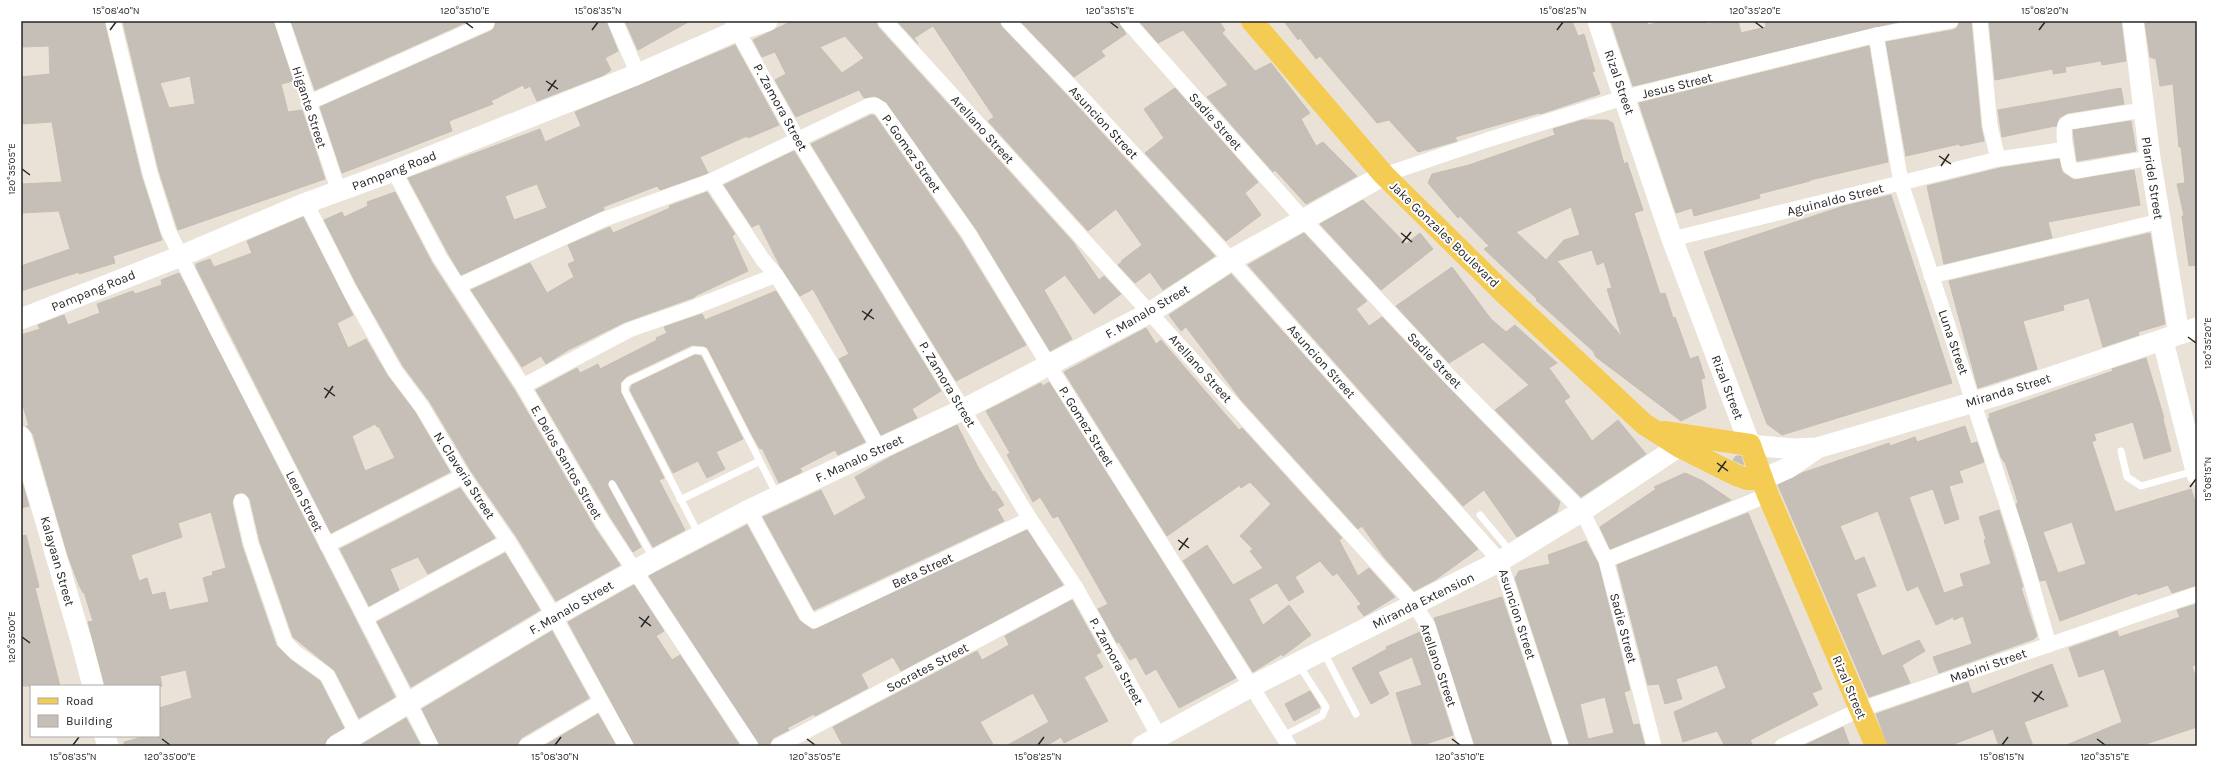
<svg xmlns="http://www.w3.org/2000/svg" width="2218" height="767" viewBox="0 0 2218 767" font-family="Karla,sans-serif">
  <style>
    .building { fill: #c5bfb8; stroke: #c5beb2; fill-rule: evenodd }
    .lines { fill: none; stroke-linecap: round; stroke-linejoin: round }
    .lane { stroke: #fff; stroke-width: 7 }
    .street { stroke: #fff; stroke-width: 15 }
    .secondary { stroke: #fff; stroke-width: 21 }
    .primary { stroke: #f4cc53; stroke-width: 22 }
    .ticks { fill: none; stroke: #272727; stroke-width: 1.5 }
    .labels { text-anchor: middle; stroke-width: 4; stroke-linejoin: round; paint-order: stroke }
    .street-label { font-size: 13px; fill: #272727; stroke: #fff }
    .neatline { fill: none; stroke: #272727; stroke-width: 1.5 }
    .ticks-label { font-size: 10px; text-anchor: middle; fill: #272727 }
  </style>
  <rect width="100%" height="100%" fill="#ebe2d7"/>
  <!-- building -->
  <g class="building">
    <path d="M21,21H104L141,175L162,240L113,256L115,263L79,274V272L21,291V266L70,249L59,211L21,213V184L62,182L52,122L21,124V77L50,74L49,46L21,47Z"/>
    <path d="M127,21H273L293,81L281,84L288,112L302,110L325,179L178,230L159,171L123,22ZM190,76L195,104L169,108L160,83Z"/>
    <path d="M291,21H469L315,90Z"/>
    <path d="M496,21H606L618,51L605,58L611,70L604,75L537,101L530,86L525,89L523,85L491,101L493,104L449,121L452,131L342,173L320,107L491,31L494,28Z"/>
    <path d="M625,21H690L638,50Z"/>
    <path d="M792,21H876L878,27L1073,242L1099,280L1104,276L1121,294L1094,314L1065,275L1044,290L1072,339L1050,351L976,229L886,102L874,96L864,98L859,90L796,117L775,80L786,74L775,52L762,57L753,40ZM845,36L864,58L842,73L820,47Z"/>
    <path d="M897,21H999L1002,27L1079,108L1215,256L1163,290L1150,272L1135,283L1118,265L1122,262L1121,261L1142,245L1116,209L1088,231L988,121L994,117L933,26L914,38L918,44Z"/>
    <path d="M1020,21H1118L1126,34L1101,51L1105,56L1074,77Z"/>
    <path d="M1139,21H1219L1225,30L1222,33L1255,71L1271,63L1310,113L1301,119L1316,146L1323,142L1357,176L1306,204L1275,170L1273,172L1207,97L1228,85L1183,30L1158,43Z"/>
    <path d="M1284,21H1572L1578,36L1584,34L1595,71L1592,72L1600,94L1540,114L1539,113L1455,137L1457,141L1418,152L1389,120L1377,123L1320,56L1316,59L1300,38L1298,40Z"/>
    <path d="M1611,21H1646L1648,25L1663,21H1707V24L1738,21L1741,33L1766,27L1765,21H1902L1633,86Z"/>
    <path d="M1960,21H1971L1981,127L1984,141L1960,146L1959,144L1906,156L1886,42L1953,30L1957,28Z"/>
    <path d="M1989,21H2121L2126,61L2102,65L2101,61L2065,67L2066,72L2053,74V69L1995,80Z"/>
    <path d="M2159,21H2197V265L2189,266L2182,216H2184L2177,184L2185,183L2181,147H2179L2173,84L2160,86L2156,59L2150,57L2145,23Z"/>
    <path d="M735,45L779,125L748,138L747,136L700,157L708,173L660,190L657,186L603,207L604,210L461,275L448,253L408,178L540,129L545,142L581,126L575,112ZM537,184L547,208L514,220L505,196Z"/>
    <path d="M1869,46L1888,162L1810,180V181L1759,194L1760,198L1694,216L1692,208L1676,213L1639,103Z"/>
    <path d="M1175,88L1258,182L1245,193L1261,215L1226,241L1145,153L1164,138L1144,109Z"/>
    <path d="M2121,88L2124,104L2068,113L2059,118L2056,127L2055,126L2002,137L1998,110Z"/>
    <path d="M871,115L875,116L961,239L1026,345L956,381L811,144Z"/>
    <path d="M1583,120H1607L1613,123L1624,164L1627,162L1643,210L1634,213L1660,294L1665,293L1673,318L1675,317L1690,359L1698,356L1705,378L1701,379L1706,408L1681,421L1596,357L1593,351L1536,300L1537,299L1484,249L1489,246L1460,216L1458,218L1428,183L1432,174L1469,165L1555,135L1553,129ZM1571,207L1580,235L1564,240L1546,260L1516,232ZM1592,250L1597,265L1604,262L1612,288L1607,289L1622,337L1557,261Z"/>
    <path d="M2131,121L2136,151L2077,161L2073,130Z"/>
    <path d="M794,151L941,391L912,409L917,418L881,435L839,359L849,354L813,289L800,296L781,268L759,224L752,227L724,185Z"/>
    <path d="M2059,159L2063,173L2074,180L2134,170L2140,205L2048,222L2052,238L1944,264L1927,186L2000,168Z"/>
    <path d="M395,192L432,263L515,391L595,528L620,565L556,601L516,536L471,471L430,402L403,366L357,285L324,220L342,212L344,217L368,206L367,202Z"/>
    <path d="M707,192L735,234L732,236L748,271L695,296V297L625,322L568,350L546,364L541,356L522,367L471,290L530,263L547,293L574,277L568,264L575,261L568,245L610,227L613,233L670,208L669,206Z"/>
    <path d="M1891,195L1952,383L1782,435L1767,424L1704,252L1844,206Z"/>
    <path d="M1363,200L1406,244L1420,233L1433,249L1381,290L1320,224Z"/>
    <path d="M303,217L353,315L337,323L348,348L366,339L387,375L415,412L450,472L331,533L196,267V264L210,259L214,267L252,253L247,241ZM375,424L377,427H379L395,458L365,471L352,436Z"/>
    <path d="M1304,233L1367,301L1356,309L1369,326L1382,317L1445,384L1560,502L1557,512L1517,537L1484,490L1463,506L1248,265Z"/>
    <path d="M2150,233L2165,324L2138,332L2139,335L2103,347L2089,298L2063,305L2064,310L2023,321L2037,369L1978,388L1949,281Z"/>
    <path d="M1452,267L1491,319L1506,332L1515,325L1557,363L1549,368L1570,397L1564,401L1592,441L1618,420L1646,454L1581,497L1495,410L1529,385L1483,342L1449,363L1396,306Z"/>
    <path d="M179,273L395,697L359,718L335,671L293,637L260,542L250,499L244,493L235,494L232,503L242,546L276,645L291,660L320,681L344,728L330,736L324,746H124V742L146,736H159V708L192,698L186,670L160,676L162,686H105L88,622L93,621L84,592L83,593L79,585L68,556L33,434L26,426H29L21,399V335L40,329L38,325L64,315L68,325L100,313L97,304L133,291L135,294L162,285L161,280ZM211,512L226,568L212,572L213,575L203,578L209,602L169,610L165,592L152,595L147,578L139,581L131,555L182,537L178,523Z"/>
    <path d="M1231,274L1478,549L1435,580L1414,591L1384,557L1362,526L1358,529L1242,401L1186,327L1181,331L1169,315Z"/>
    <path d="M776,291L823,368L865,442L838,455L835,450L800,468L802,472L779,483L762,448L760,449L752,435L708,349L704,346L692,345L627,376L620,383L621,393L664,478L659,480L685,530L653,547L616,482L610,479L608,486L641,547L633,552L611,518L536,390L577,368L580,373L598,364L600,369L657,340L656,338L667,333L664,327L702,314L705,320Z"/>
    <path d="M1146,328L1156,344L1161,340L1239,430L1242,428L1342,538L1339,540L1358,576L1369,568L1395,597L1364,616L1357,607L1361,604L1337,573L1333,576L1320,561L1295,577L1304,592L1289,601L1277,583L1275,584L1249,599L1263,625L1289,605L1311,635L1283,656L1282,654L1253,672L1183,561L1207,545L1233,585L1263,568L1250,551L1253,549L1240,536L1271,504L1250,482L1241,488L1240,485L1167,536L1064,372Z"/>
    <path d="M695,355L701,356L743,439L716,452L725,469L707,478L698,461L673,473L630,390L632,385Z"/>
    <path d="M2146,358L2164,418L2163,419L2171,451L2144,459L2133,422L2094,434L2096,440L2092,442L2115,512L2191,489L2197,507V585L2172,593L2168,585L2138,595L2137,593L2060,621L2046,580L2040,581L2016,504L2018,503L2015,492L2005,462H2004L2001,457L1988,419L1990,418L1989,414L2110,372L2113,371L2112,369ZM2072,522L2086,564L2058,573L2043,532Z"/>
    <path d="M1049,382L1236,678L1179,708L1156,669L1146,675L1136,657L1130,660L1119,642L1117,643L1098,609L1108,604L1058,516L1053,518L1040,497L1033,502L1007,455L1010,453L986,411L1041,383L1043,386Z"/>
    <path d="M957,425L978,467L993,492L995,491L1004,505L997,509L1004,521L814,610L763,517L821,490L834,516L866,498L855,477L890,457Z"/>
    <path d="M1965,426L1971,444L1977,442L1984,462L1959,471L1963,482L1949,486L1959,519L1945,524L1933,489L1909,497L1944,593L1964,586L1960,574L1991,564L1984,540L1986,539L1979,517L1999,510L2023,587L2021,588L2037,636L2034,639L1939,673L1933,657L1972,644L1963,616L1954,620L1953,617L1936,625L1918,586L1907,591L1878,511L1840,526L1855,561L1864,557L1876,586L1856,594L1882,656L1919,640L1925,651L1902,665L1910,683L1869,697L1778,485L1802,473L1889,443L1890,446L1915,437L1917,442Z"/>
    <path d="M1736,456H1741L1744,465L1733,460Z"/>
    <path d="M1685,473L1703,481L1731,500L1610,549L1600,527L1656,489L1654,487Z"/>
    <path d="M21,479L29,506L21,508Z"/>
    <path d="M460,488L495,538L428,574L418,557L390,569L399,590L369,606L340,549Z"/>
    <path d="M1748,513L1822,689L1812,693L1818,705L1750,740L1753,746H1725L1717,731L1683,742L1674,712L1726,688L1717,665L1676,679L1682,699L1665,704L1659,684L1648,685L1617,565Z"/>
    <path d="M747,525L799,620L813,630L1027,530L1063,585L901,671L893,657L861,674L868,688L815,716L814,714L787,728L789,730L773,738L769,746H760L649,576Z"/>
    <path d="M26,535L39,587L35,588L60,686H21V536Z"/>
    <path d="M1586,541L1598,563L1630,690L1624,692L1633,725L1639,724L1645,746H1570L1515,578L1519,571L1550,564L1548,555ZM1605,697L1614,733L1588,739L1580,704Z"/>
    <path d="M505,553L540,610L411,687L377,622Z"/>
    <path d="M634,585L664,631L656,636L672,660L680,655L740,746H635L568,622Z"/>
    <path d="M1502,597L1552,746H1475L1434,618Z"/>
    <path d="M1072,600L1101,652L1096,655L1103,667L1084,677L1108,721L1064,743L1061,737L1046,746H1006L1049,722L1033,693L980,722L994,746H843L833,727L977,651L982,660L1009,645L1005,636Z"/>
    <path d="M2197,604V665L2192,666L2197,681V727L2140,746H2064L2122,722L2104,669L2079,677L2069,648L2117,631L2119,637L2180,617L2177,610Z"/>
    <path d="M552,631L589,698L521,738L517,746H440L422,709Z"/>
    <path d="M1420,632L1453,735L1420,746H1413L1396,693L1422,685L1412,657L1378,672L1389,694L1371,704L1352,668L1387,649L1386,647Z"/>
    <path d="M2052,664L2068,706L2024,722L2033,746H1999L1993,729L1949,746H1888L1876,714L1968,682L1972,694Z"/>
    <path d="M1310,691L1320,707L1294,721L1285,704Z"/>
    <path d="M598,714L615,744L612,746H544Z"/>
    <path d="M406,718L421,746H359Z"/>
    <path d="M1843,727L1850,746H1803Z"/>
  </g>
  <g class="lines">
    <!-- lane -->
    <g class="lane">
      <path d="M2121,451L2127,477L2141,486L2194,471"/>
      <path d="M612,484L653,558"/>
      <path d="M680,500L758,462"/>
      <path d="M1480,515L1511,552"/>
      <path d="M699,535L625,391V385L629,381L694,350L704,351L777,495"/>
      <path d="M1324,653L1356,714"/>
      <path d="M1283,736L1322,716L1326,707L1299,665"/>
    </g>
    <!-- street -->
    <g class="street">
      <path d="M113,21L150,173L168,230L216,328L431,746"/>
      <path d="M282,21L339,192"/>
      <path d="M615,21L638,74"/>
      <path d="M732,21L798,140L1030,519L1076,588L1160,738"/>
      <path d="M885,21L1414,604L1428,626L1466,746"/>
      <path d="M1008,21L1086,102L1231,260L1500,561L1561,746"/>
      <path d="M1127,21L1303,219L1451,378L1582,511L1606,560L1654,746"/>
      <path d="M1980,21L1990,126L1998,159"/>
      <path d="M1876,35L1901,183L2022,550L2049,645"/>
      <path d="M308,103L487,23"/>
      <path d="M2143,110L2069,122L2065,125C2062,138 2067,153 2069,166L2076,171L2150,158"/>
      <path d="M394,171L440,258L523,386L603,523L751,746"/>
      <path d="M1384,175L1487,140L1626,97L1876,35L1951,21"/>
      <path d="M306,203L349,289L395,371L422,407L463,476L508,541L554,616L626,746"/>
      <path d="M1672,239L1998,159L2066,149"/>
      <path d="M776,275C813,331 847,389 879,449"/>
      <path d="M1931,276L2160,221"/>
      <path d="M458,286L602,220L711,181L868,106L875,105L881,109L969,234L1048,364L1289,746"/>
      <path d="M523,386L629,330L695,307L776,275L763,260L711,181"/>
      <path d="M241,501L251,544L285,642L296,653L327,675L357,734"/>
      <path d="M749,510L807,616L814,621L1030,519"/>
      <path d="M327,545L463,476"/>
      <path d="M1606,560L1768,495"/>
      <path d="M365,618L508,541"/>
      <path d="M526,746L601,702"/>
      <path d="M778,746L1076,588"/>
      <path d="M1782,746L1859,710L2197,594"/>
    </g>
    <!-- secondary -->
    <g class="secondary">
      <path d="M1598,21L1672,239L1750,445L1794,449L1817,448L1998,395L2197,328"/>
      <path d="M2133,21L2150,158L2179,334"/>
      <path d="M21,319L181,256L306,203L394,171L638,74L738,30L767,21"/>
      <path d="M2163,341L2197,475"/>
      <path d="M21,437L82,644L93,686"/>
      <path d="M1762,479L1788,468L1817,448"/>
      <path d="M105,736L108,746"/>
      <path d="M336,746L554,616L654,560L749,510L964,409L1151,312L1231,260L1384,175"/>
      <path d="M1142,746L1250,687L1500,561L1582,511L1693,437"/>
    </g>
    <!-- primary -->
    <g class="primary">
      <path d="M1252,21L1384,175L1504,293L1644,424L1680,447L1736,475L1747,479H1762"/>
      <path d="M1664,432L1750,445L1768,495L1876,746"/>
    </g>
  </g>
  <!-- ticks -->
  <path class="ticks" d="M465,22L473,28M1110,22L1118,28M1755,22L1763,28M110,30L116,22M592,30L598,22M1557,30L1563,22M2039,30L2045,22M546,81L558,89M548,91L556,80M1939,156L1951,164M1941,166L1949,154M22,169L30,175M1401,233L1412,242M1402,243L1411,232M862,311L874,319M864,320L872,309M2188,337L2196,343M324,388L335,396M325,398L333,386M1717,463L1728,471M1718,472L1726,461M2190,487L2196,479M1178,540L1189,548M1179,550L1188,538M639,617L651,626M641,627L649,616M22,637L30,643M2032,692L2044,700M2034,702L2042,691M162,739L170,745M807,739L815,745M1452,739L1460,745M2097,739L2105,745M73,745L79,737M555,745L561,737M1038,745L1044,737M2002,745L2008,737"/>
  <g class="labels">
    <!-- street labels -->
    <g class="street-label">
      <text transform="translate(1620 82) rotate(71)" y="5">Rizal Street</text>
      <text transform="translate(1677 85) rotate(-14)" y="5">Jesus Street</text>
      <text transform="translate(310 107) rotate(72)" y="5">Higante Street</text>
      <text transform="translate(781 107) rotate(61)" y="5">P. Zamora Street</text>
      <text transform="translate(1216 121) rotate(48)" y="5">Sadie Street</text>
      <text transform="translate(1104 122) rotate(47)" y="5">Asuncion Street</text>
      <text transform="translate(983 129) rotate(48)" y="5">Arellano Street</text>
      <text transform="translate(912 153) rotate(55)" y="5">P. Gomez Street</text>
      <text transform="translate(394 170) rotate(-21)" y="5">Pampang Road</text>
      <text transform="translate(2153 178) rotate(81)" y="5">Plaridel Street</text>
      <text transform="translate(1835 199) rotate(-14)" y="5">Aguinaldo Street</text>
      <text transform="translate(1445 234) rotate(44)" y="5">Jake Gonzales Boulevard</text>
      <text transform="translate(93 290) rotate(-22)" y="5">Pampang Road</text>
      <text transform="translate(1147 311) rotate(-30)" y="5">F. Manalo Street</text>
      <text transform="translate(1954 342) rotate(71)" y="5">Luna Street</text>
      <text transform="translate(1435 360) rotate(46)" y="5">Sadie Street</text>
      <text transform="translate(1322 361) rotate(48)" y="5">Asuncion Street</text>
      <text transform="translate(1201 368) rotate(48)" y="5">Arellano Street</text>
      <text transform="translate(948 384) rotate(59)" y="5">P. Zamora Street</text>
      <text transform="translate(1728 387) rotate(69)" y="5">Rizal Street</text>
      <text transform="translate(2008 390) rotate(-17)" y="5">Miranda Street</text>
      <text transform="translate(1087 426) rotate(58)" y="5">P. Gomez Street</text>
      <text transform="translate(859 458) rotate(-25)" y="5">F. Manalo Street</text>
      <text transform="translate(567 462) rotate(60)" y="5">E. Delos Santos Street</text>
      <text transform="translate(465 475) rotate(57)" y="5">N. Claveria Street</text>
      <text transform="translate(305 501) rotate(63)" y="5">Leen Street</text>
      <text transform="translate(58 561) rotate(74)" y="5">Kalayaan Street</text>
      <text transform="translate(922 570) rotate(-25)" y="5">Beta Street</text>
      <text transform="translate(1423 600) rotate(-26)" y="5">Miranda Extension</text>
      <text transform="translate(571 607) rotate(-30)" y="5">F. Manalo Street</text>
      <text transform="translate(1518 614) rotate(72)" y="5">Asuncion Street</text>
      <text transform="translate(1624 628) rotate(75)" y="5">Sadie Street</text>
      <text transform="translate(1117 661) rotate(61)" y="5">P. Zamora Street</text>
      <text transform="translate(1439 665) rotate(71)" y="5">Arellano Street</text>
      <text transform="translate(1988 665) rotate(-19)" y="5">Mabini Street</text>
      <text transform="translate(927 667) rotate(-28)" y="5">Socrates Street</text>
      <text transform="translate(1850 687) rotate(67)" y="5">Rizal Street</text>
    </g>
  </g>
  <!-- border -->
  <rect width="2218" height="767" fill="none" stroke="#ffffff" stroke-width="44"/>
  <!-- legend -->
  <rect x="30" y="685" width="130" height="52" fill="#ffffff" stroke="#a9a9a9"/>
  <rect x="38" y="698" width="20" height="6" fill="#f4cc53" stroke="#a9a9a9"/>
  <text x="66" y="705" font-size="12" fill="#272727">Road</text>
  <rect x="38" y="715" width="20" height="12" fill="#c5bfb8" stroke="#a9a9a9"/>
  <text x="66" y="725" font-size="12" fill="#272727">Building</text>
  <rect x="22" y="22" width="2174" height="723" class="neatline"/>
  <g class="ticks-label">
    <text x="116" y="14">15°08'40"N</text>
    <text x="465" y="14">120°35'10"E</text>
    <text x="598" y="14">15°08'35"N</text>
    <text x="1110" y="14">120°35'15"E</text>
    <text x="1563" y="14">15°08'25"N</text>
    <text x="1755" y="14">120°35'20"E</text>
    <text x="2045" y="14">15°08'20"N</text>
    <text transform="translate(11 169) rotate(-90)" y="4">120°35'05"E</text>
    <text transform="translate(2207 343) rotate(-90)" y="4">120°35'20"E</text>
    <text transform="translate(2207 479) rotate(-90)" y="4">15°08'15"N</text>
    <text transform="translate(11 637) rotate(-90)" y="4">120°35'00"E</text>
    <text x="73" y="760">15°08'35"N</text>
    <text x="170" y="760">120°35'00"E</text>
    <text x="555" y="760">15°08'30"N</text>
    <text x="815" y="760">120°35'05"E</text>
    <text x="1038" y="760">15°08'25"N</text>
    <text x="1460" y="760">120°35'10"E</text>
    <text x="2002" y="760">15°08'15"N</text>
    <text x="2105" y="760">120°35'15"E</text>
  </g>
</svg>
